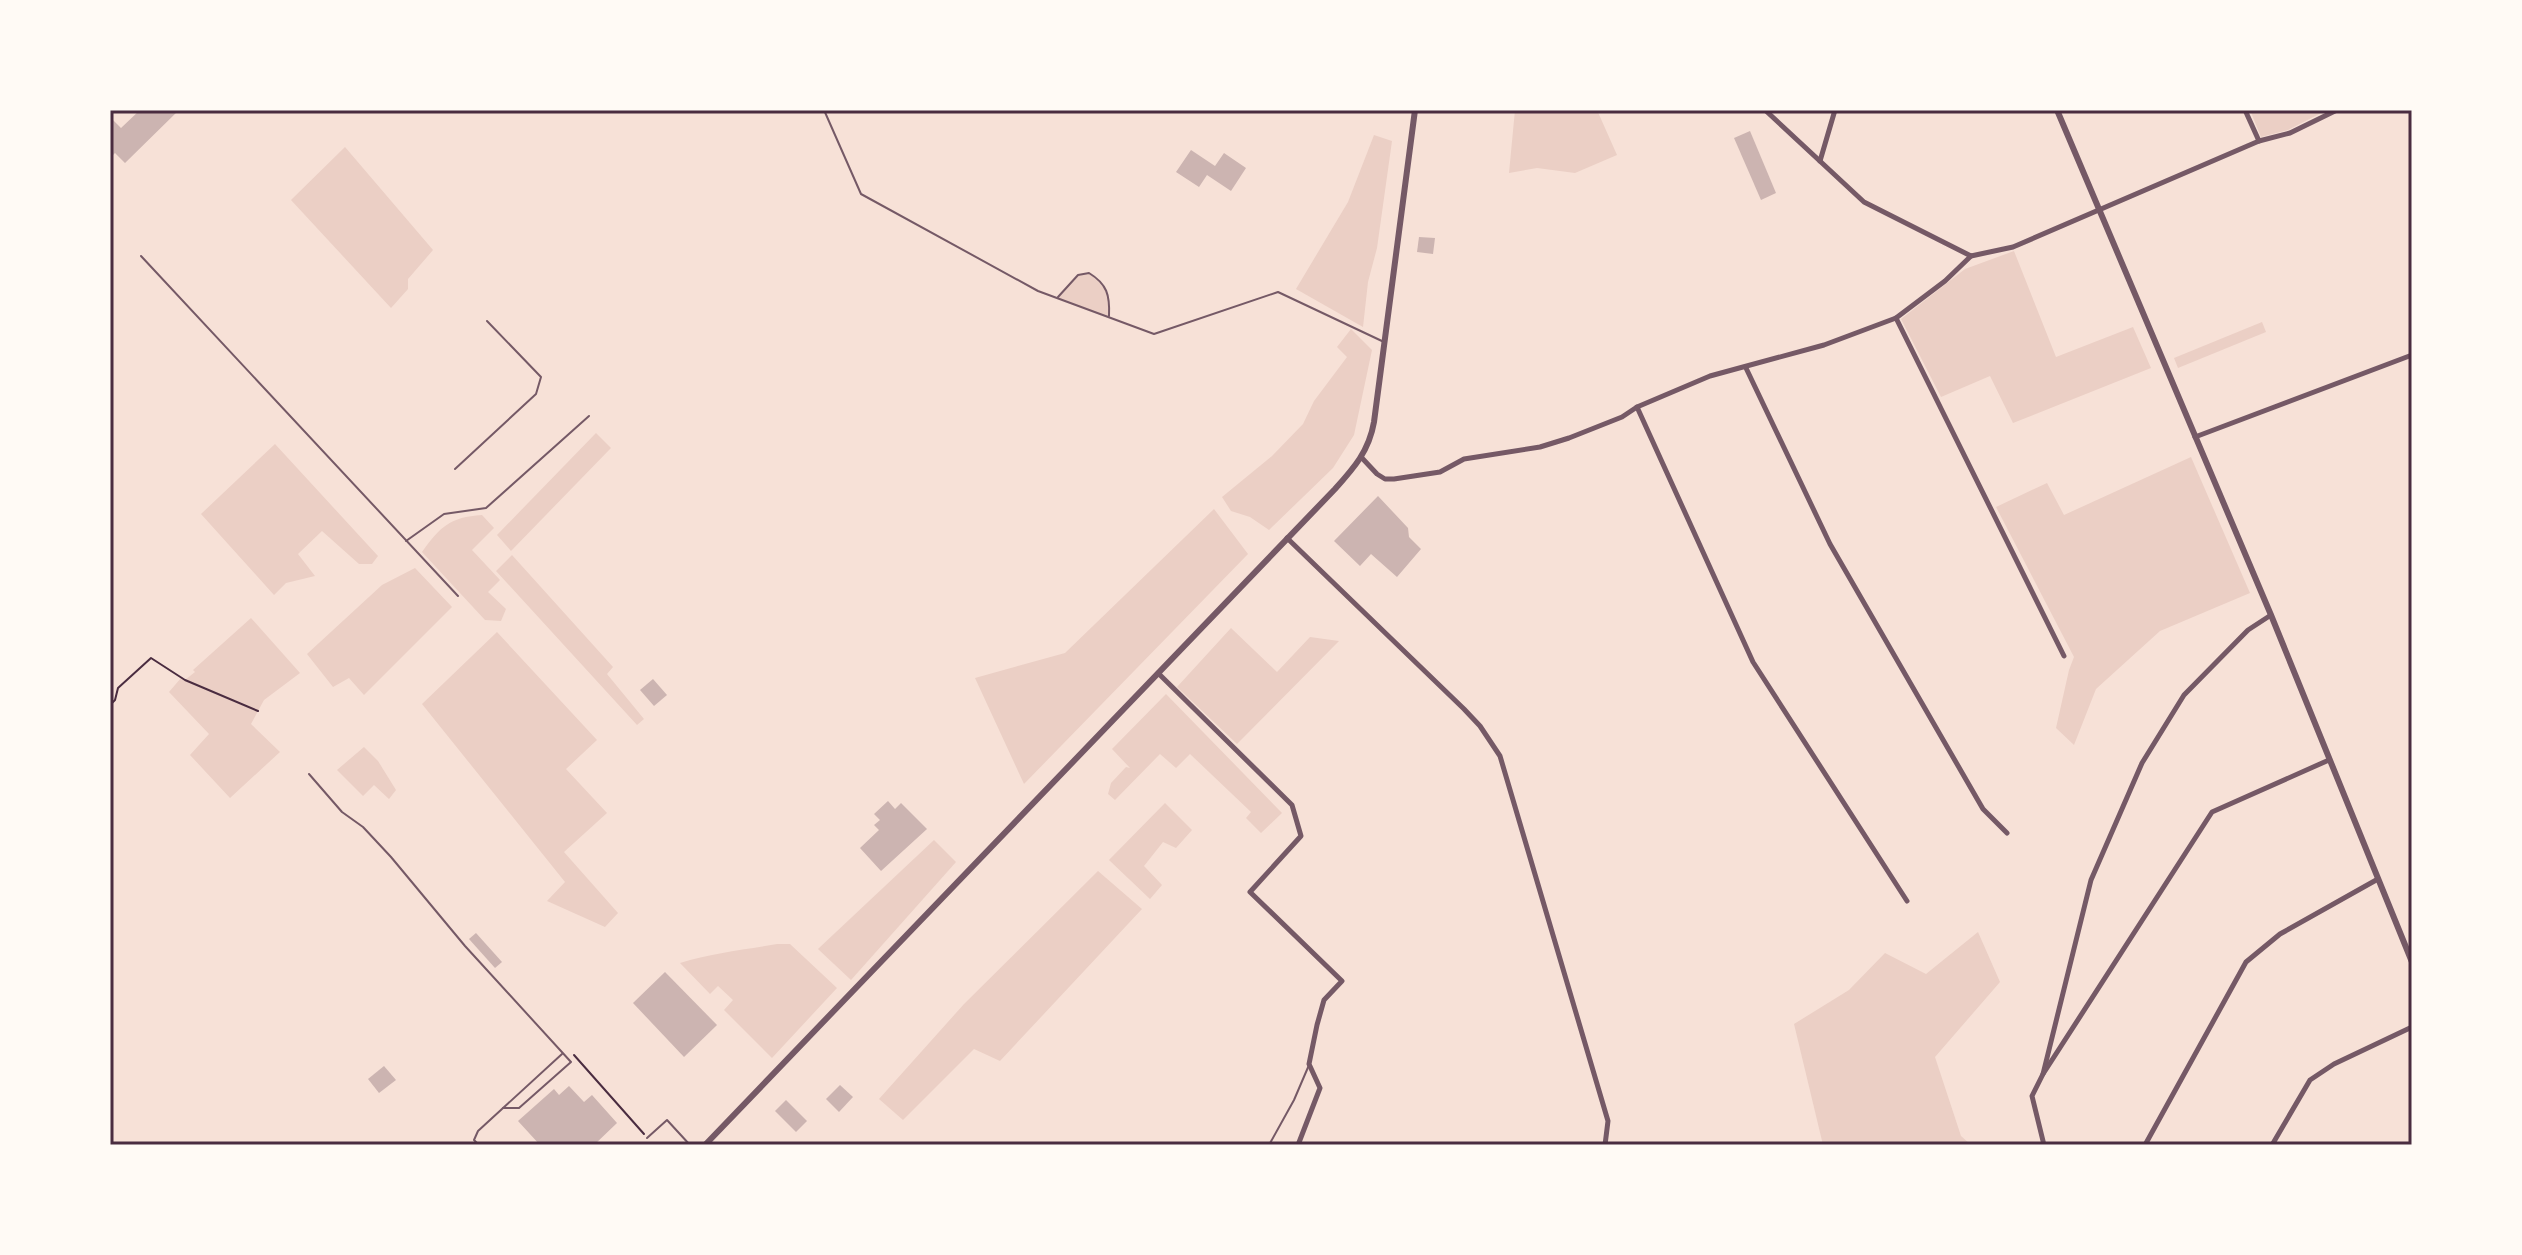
<svg xmlns="http://www.w3.org/2000/svg" width="2522" height="1255" viewBox="0 0 2522 1255" font-family="'Source Sans 3',sans-serif">
  <style>
    .green { fill: #ebcfc5 }
    .building { fill: #ccb4b1 }
    .lines { fill: none; stroke-linecap: round; stroke-linejoin: round }
    .path { stroke: #4a2c40; stroke-width: 2 }
    .service { stroke: #755966; stroke-width: 2 }
    .minor { stroke: #755966; stroke-width: 5 }
    .tertiary { stroke: #755966; stroke-width: 6 }
    .neatline { fill: none; stroke: #4a2c40; stroke-width: 3 }
  </style>
  <rect width="100%" height="100%" fill="#f7e1d7"/>
  <!-- green -->
  <g class="green">
    <path d="M1515,110H1597L1617,155L1575,173L1537,168L1509,173Z"/>
    <path d="M2250,110H2327L2288,130L2261,137Z"/>
    <path d="M1374,135L1392,141L1377,248L1368,282L1363,327L1296,289L1348,202Z"/>
    <path d="M345,147L433,250L408,279V289L391,308L291,200Z"/>
    <path d="M2014,251L2056,357L2133,327L2151,368L2013,423L1990,376L1941,397L1901,319L1965,269Z"/>
    <path d="M1089,273C1108,284 1110,296 1109,317L1057,298L1078,275Z"/>
    <path d="M2262,322L2266,332L2178,368L2174,358Z"/>
    <path d="M1351,329L1372,350L1354,435L1333,468L1269,530L1250,517L1231,511L1222,497L1272,456L1303,424L1314,401L1347,357L1337,347Z"/>
    <path d="M596,433L611,448L511,551L497,535Z"/>
    <path d="M275,444L378,556L372,564H359L322,531L298,554L315,576L286,583L274,595L201,514Z"/>
    <path d="M2191,457L2250,593L2160,631L2096,689L2074,745L2056,728L2069,670L2074,657L1996,507L2047,483L2064,515Z"/>
    <path d="M1214,509L1248,554L1024,784L975,678L1065,653Z"/>
    <path d="M482,515L494,528L472,550L500,580L488,592L506,609L501,621L485,620L422,552C440,527 450,517 482,515Z"/>
    <path d="M512,555L613,667L607,674L644,719L637,725L496,571Z"/>
    <path d="M415,568L452,607L364,695L349,678L333,687L307,654L382,585Z"/>
    <path d="M251,618L300,673L264,700L251,724L280,752L230,798L190,755L209,734L169,692L181,678L185,680L195,672L193,670Z"/>
    <path d="M1231,628L1277,672L1310,637L1339,641L1237,744L1177,687Z"/>
    <path d="M497,632L597,740L566,769L607,813L564,852L618,913L605,927L547,901L565,882L422,704Z"/>
    <path d="M1166,694L1282,813L1261,833L1246,818L1251,812L1190,754L1176,768L1160,754L1115,800L1108,794L1111,783L1126,767L1130,768L1112,749Z"/>
    <path d="M364,747L378,761L396,790L389,799L374,785L363,796L337,770Z"/>
    <path d="M1165,803L1192,830L1176,848L1163,842L1144,866L1162,885L1150,899L1109,860Z"/>
    <path d="M934,840L956,862L851,980L818,949Z"/>
    <path d="M1098,871L1142,909L1000,1061L974,1049L903,1120L879,1099L964,1004Z"/>
    <path d="M1978,932L2000,982L1935,1057L1961,1136L1971,1145H1823L1794,1024L1849,990L1885,953L1926,974Z"/>
    <path d="M777,944H790L837,988L772,1058L724,1010L733,1000L718,986L710,994L680,963C711,953 744,950 777,944Z"/>
  </g>
  <!-- building -->
  <g class="building">
    <path d="M140,110H179L125,163L115,153L110,158V117L121,128Z"/>
    <path d="M1750,131L1776,193L1761,200L1734,138Z"/>
    <path d="M1191,150L1215,166L1224,153L1246,168L1231,191L1207,175L1199,187L1176,172Z"/>
    <path d="M1419,237L1435,238L1433,254L1417,252Z"/>
    <path d="M1378,496L1408,528L1409,537L1421,549L1397,577L1371,554L1360,566L1334,541Z"/>
    <path d="M653,679L667,695L654,706L640,690Z"/>
    <path d="M888,801L895,809L901,803L927,829L881,871L860,848L879,830L874,825L880,820L874,814Z"/>
    <path d="M476,933L502,962L495,968L469,939Z"/>
    <path d="M665,972L717,1025L684,1057L633,1003Z"/>
    <path d="M384,1066L396,1080L379,1093L368,1079Z"/>
    <path d="M840,1085L853,1097L839,1112L826,1099Z"/>
    <path d="M569,1086L584,1102L592,1095L617,1123L594,1145H540L518,1121L554,1089L559,1095Z"/>
    <path d="M786,1100L807,1121L796,1132L775,1111Z"/>
  </g>
  <g class="lines">
    <!-- path -->
    <g class="path">
      <path d="M110,705L115,700L118,688L151,658L185,680L258,711"/>
      <path d="M574,1055L644,1134"/>
    </g>
    <!-- service -->
    <g class="service">
      <path d="M824,110L861,194L1038,291L1154,334L1278,292L1384,342"/>
      <path d="M141,256L458,596"/>
      <path d="M1058,297L1078,275L1089,273C1107,284 1110,295 1109,316"/>
      <path d="M455,469L536,394L541,377L487,321"/>
      <path d="M406,541L444,514L486,508L589,416"/>
      <path d="M309,774L342,812L363,827L391,857L465,946L571,1062L519,1108H503"/>
      <path d="M647,1138L667,1120L690,1145"/>
      <path d="M479,1145L474,1140L478,1131L562,1054"/>
      <path d="M1269,1145L1294,1100L1309,1065"/>
    </g>
    <!-- minor -->
    <g class="minor">
      <path d="M1765,110L1864,202L1971,256L2013,247L2259,141L2290,133L2337,110"/>
      <path d="M2245,110L2259,141"/>
      <path d="M1820,161L1835,110"/>
      <path d="M1896,318L2064,656"/>
      <path d="M1746,368L1830,544L1983,809L2007,833"/>
      <path d="M1637,407L1753,662L1907,901"/>
      <path d="M2195,437L2412,355"/>
      <path d="M1362,458L1377,474L1385,479H1394L1440,472L1464,459L1540,447L1569,438L1622,417L1637,407L1710,376L1824,345L1896,318L1945,281L1971,256"/>
      <path d="M1287,538L1464,709L1480,726L1500,756L1608,1121L1605,1145"/>
      <path d="M1158,673L1292,805L1301,836L1250,892L1342,981L1324,1000L1317,1025L1309,1064L1320,1088L1298,1145"/>
      <path d="M2043,1074L2091,880L2142,763L2184,695L2248,630L2271,615"/>
      <path d="M2044,1145L2032,1096L2043,1074L2212,812L2329,760"/>
      <path d="M2145,1145L2246,962L2280,934L2378,879"/>
      <path d="M2272,1145L2310,1080L2334,1064L2412,1027"/>
    </g>
    <!-- tertiary -->
    <g class="tertiary">
      <path d="M2057,110L2271,615L2412,962"/>
      <path d="M705,1145L1335,489C1354,468 1369,451 1374,422L1415,110"/>
    </g>
  </g>
  <!-- border -->
  <rect width="2522" height="1255" fill="none" stroke="#fffaf5" stroke-width="224"/>
  <rect x="112" y="112" width="2298" height="1031" class="neatline"/>
</svg>
